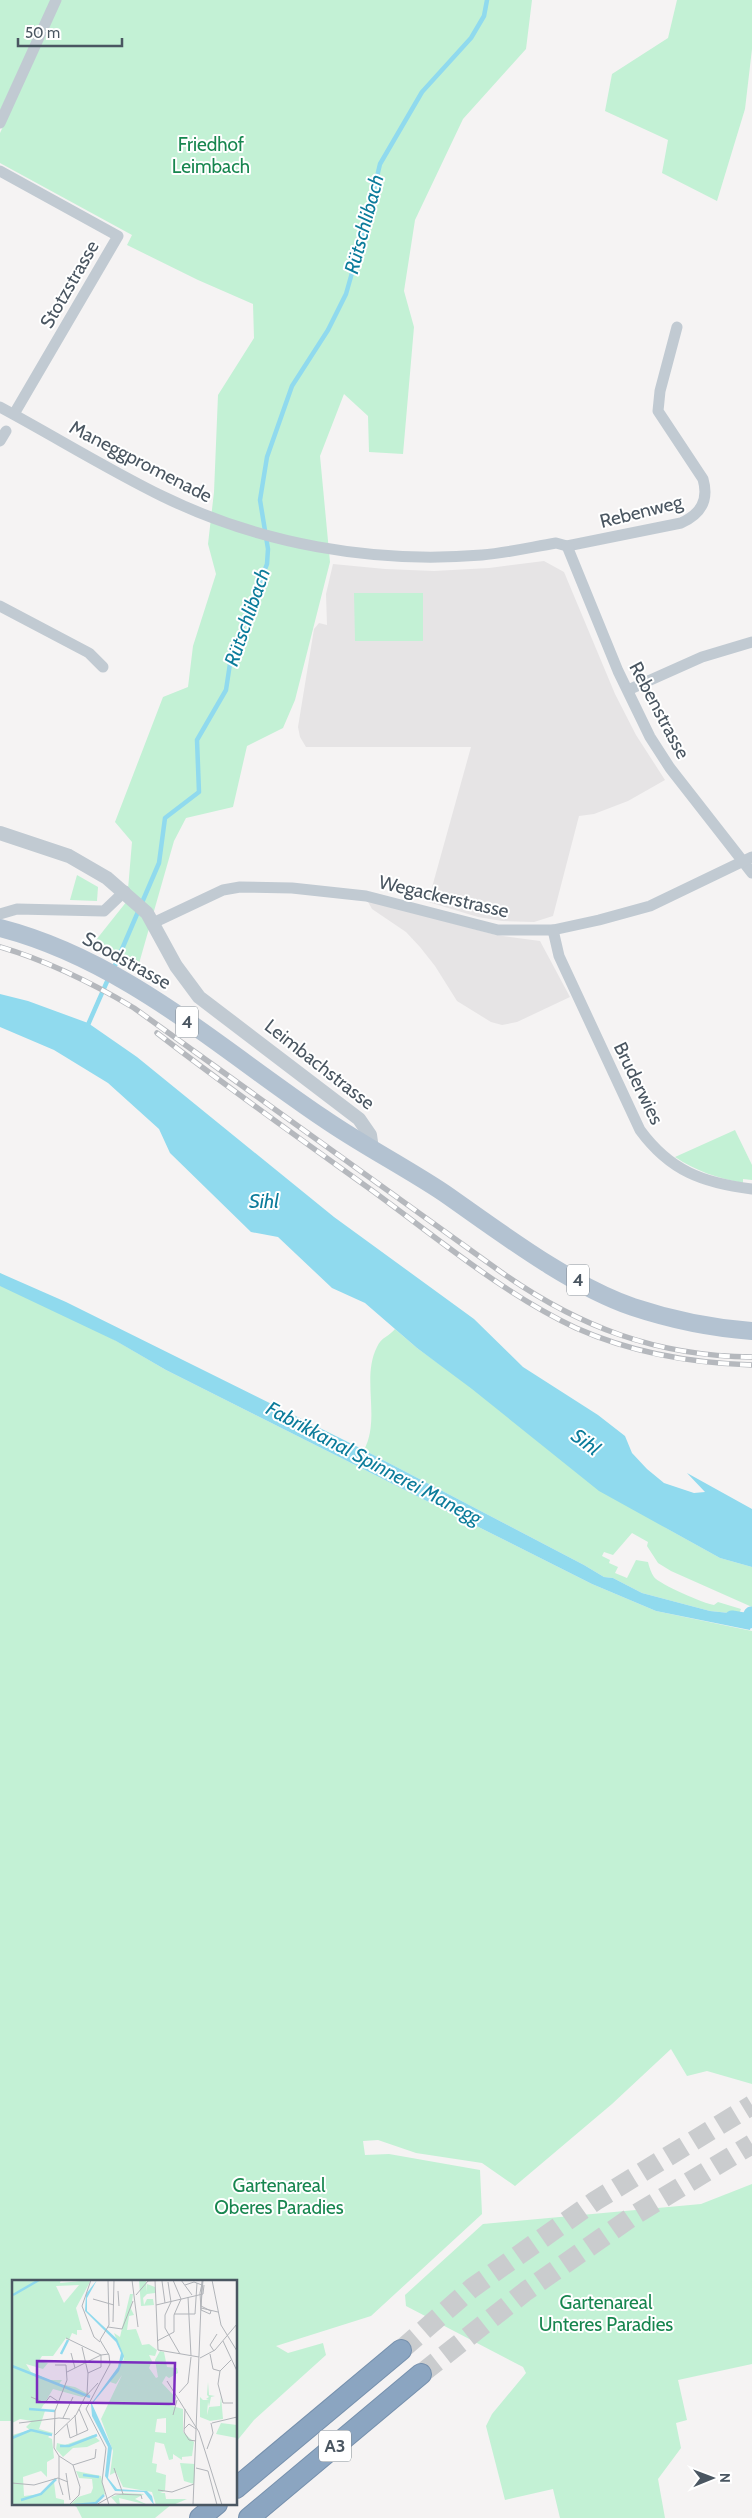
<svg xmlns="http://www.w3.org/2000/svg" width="752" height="2518" viewBox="0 0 752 2518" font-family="Cabin,sans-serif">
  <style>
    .education { fill: #e6e4e5 }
    .green { fill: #c3f1d5 }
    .water { fill: #90daee }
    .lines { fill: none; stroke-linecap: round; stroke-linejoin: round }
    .stream { stroke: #90daee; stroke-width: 4.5 }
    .canal { stroke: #90daee; stroke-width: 15 }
    .motorway-tunnel { stroke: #caccce; stroke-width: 20; stroke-dasharray: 20 10; stroke-linecap: butt }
    .motorway-casing { stroke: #7690ad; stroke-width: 22 }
    .minor { stroke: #c1cad2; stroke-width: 11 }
    .tertiary { stroke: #c1cad2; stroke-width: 14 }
    .primary { stroke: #b3c2d1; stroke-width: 18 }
    .motorway { stroke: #8ba5c1; stroke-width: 20 }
    .rail-casing { stroke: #b5b8bd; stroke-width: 5.5 }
    .rail { stroke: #fff; stroke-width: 4; stroke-dasharray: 11; stroke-linecap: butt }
    .labels { text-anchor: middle; stroke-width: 4; stroke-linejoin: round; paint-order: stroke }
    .shield { fill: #fff; stroke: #808990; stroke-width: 1 }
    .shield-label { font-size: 18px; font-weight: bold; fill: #4a5661 }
    .park-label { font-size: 19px; fill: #17864f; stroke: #fff }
    .street-label { font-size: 19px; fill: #4a5661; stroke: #fff }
    .water-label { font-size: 20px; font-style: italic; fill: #0c7c9b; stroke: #fff }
    .inset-river { fill: none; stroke: #90daee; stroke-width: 2.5 }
    .inset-road { fill: none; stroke: #b1b4b9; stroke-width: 1 }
    .view { fill: #7b2cbf; fill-opacity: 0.15; stroke: #7b2cbf; stroke-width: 2.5 }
    .inset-edge { fill: none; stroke: #4a5661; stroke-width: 2.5 }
  </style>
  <rect width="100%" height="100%" fill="#f5f3f3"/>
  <!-- education -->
  <g class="education">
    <path d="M544,561L564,572L615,694L636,735L665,780L628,801L594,814L579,816L553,916L534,922L502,921L478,917L425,901L427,891H431L471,747H306L300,737L298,727L314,629L319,623L327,625L326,594L333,564L385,569L434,571L489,568Z"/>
    <path d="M367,900L496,935L540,941L570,997L517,1022L502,1025L491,1022L457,1001L435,966L420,947L406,932L372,909Z"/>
  </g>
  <!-- green -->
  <g class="green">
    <path d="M0,0H51L0,111Z"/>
    <path d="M61,0H532L526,49L463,119L415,220L404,291L414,327L403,454L369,452L368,416L344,394L320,456L330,562L295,700L283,728L247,746L233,807L186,818L174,841L138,967L96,940L127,901L132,842L115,822L163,697L188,687L193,646L216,574L208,544L214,492L218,395L254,338L253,304L198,280L127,245L132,235L0,163V133Z"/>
    <path d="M677,0H752V49L745,109L717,201L662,173L668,140L605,111L612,74L668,38Z"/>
    <path d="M354,593H423V641H355Z"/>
    <path d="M77,875L98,887L97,901L70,900Z"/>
    <path d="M735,1130L752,1165V1180L743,1179V1183C717,1178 696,1171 675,1157Z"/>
    <path d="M0,1273L166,1370L592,1584L656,1611L752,1631V2084L707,2071L687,2076L671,2049L612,2104L515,2186L482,2163L416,2153L378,2140L363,2141L365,2155L389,2154L480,2170L482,2214L371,2316L276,2346L288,2353L323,2343L326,2355L254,2420L236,2442V2282H14V2421H0Z"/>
    <path d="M395,1329L417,1348L666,1528L720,1558L752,1567V1607L671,1571L658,1563L647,1546L648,1542L632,1533L613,1555L604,1552L602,1556L610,1560L609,1563L618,1567L615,1573L627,1578L636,1560L648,1562C649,1566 651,1573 654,1577C659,1584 705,1604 714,1605L718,1602L741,1609L739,1614L710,1611L642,1593L613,1578L604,1577L584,1565L364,1450C381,1418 361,1378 377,1347C381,1337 390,1336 395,1329Z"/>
    <path d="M752,2184V2364L678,2380L687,2420L676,2423L681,2448L658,2479L665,2518H560L553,2489L505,2500L486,2426L492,2414L526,2373L523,2367L406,2306L405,2295L483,2224L701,2204Z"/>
    <path d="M75,2504H172L155,2518H82Z"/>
  </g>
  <!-- water -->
  <g class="water">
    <path d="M0,994L28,1001L88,1023L137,1057L334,1217L474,1319L523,1367L598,1415L625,1436L632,1453L647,1469L664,1483L694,1493L705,1492L687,1473L752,1509V1567L720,1558L599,1491L472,1389L417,1348L365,1303L332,1288L278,1237L251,1232L170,1153L159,1129L108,1083L54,1050L0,1027Z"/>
    <path d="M0,1273L66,1302L364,1450L584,1565L604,1577L613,1578L642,1593L710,1611L739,1614L740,1617L752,1619L750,1630L656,1611L592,1584L166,1370L116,1341L0,1286Z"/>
  </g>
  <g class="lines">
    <!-- stream -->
    <g class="stream">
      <path d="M113,970L159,863L165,818L199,792L197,740L226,690L231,657L267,564L268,549L260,500L267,457L292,386L328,330L346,294L365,227L380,164L422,92L471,38L484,16L487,0"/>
      <path d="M87,1027L109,977"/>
    </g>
    <!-- canal -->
    <path class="canal" d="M732,1618L749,1621L751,1614"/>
    <!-- motorway-tunnel -->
    <g class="motorway-tunnel">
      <path d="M401,2350L472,2288L595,2201L752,2105"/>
      <path d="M421,2374L526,2291L633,2216L752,2144"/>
    </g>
    <!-- motorway casing -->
    <g class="motorway-casing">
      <g id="motorway">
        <path d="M236,2488L401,2350"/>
        <path d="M200,2518L217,2504"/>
        <path d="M249,2518L421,2374"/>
      </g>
    </g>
    <!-- minor -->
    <g class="minor">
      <path d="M0,123L56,0"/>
      <path d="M0,171L118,236L14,414"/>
      <path d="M0,407C54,436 107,469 162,496C260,544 373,564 482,555C506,553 532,547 556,543L567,546L681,523C701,514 709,500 703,479L658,411L660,391L677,327"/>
      <path d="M0,441L6,431"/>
      <path d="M567,546L618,671L650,737L670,768L752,873"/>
      <path d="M0,606L89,653L103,667"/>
      <path d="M628,690L702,657L752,642"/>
      <path d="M0,914L17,909L104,911L125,891"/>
      <path d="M153,923L223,890L240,887L292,888L366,896L498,930H553L599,920L650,906L752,857"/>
      <path d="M553,930L559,956L640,1130C670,1171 703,1183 752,1189"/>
    </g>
    <!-- tertiary -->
    <path class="tertiary" d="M0,833L69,856L107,878L147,913L176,966L199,997L359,1119L370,1135L372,1149"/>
    <!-- primary -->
    <path class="primary" d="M0,928C124,960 219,1048 323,1118C362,1145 405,1167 444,1193C500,1232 569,1285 633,1307C672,1320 712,1328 752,1331"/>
    <!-- motorway -->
    <use href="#motorway" class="motorway"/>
    <!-- rail casing -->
    <g class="rail-casing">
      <g id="rail">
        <path d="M0,947C48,961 92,983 134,1008L501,1272C579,1327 656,1356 752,1357"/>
        <path d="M157,1033C227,1087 299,1138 370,1189C436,1237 502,1293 576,1328C632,1353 691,1363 752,1365"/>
      </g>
    </g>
    <!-- rail -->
    <use href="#rail" class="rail"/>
  </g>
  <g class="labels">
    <!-- shield labels -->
    <g class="shield">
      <rect x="176" y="1006.5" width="22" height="31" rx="4"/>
      <rect x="567" y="1264.5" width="22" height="31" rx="4"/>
      <rect x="319" y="2430.5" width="32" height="31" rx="4"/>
    </g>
    <g class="shield-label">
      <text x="187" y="1028">4</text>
      <text x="578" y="1286">4</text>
      <text x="335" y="2452">A3</text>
    </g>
    <!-- park labels -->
    <g class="park-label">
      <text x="211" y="151">Friedhof<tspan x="211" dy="22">Leimbach</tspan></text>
      <text x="279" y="2192">Gartenareal<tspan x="279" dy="22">Oberes Paradies</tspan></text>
      <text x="606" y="2309">Gartenareal<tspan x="606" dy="22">Unteres Paradies</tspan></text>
    </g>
    <!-- street labels -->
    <g class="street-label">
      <text transform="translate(69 284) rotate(-60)" y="7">Stotzstrasse</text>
      <text transform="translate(141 461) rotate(27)" y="7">Maneggpromenade</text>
      <text transform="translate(641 511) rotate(-14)" y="7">Rebenweg</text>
      <text transform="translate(660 710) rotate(62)" y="7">Rebenstrasse</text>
      <text transform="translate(444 896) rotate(13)" y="7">Wegackerstrasse</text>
      <text transform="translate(127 960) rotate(29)" y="7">Soodstrasse</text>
      <text transform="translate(320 1064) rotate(38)" y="7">Leimbachstrasse</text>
      <text transform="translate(639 1083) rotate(64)" y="7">Bruderwies</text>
    </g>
    <!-- water labels -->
    <g class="water-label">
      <text transform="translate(364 224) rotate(-75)" y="7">Rütschlibach</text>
      <text transform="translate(247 617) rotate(-71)" y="7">Rütschlibach</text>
      <text x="264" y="1208">Sihl</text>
      <text transform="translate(586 1442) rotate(37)" y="7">Sihl</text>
      <text transform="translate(374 1463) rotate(28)" y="7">Fabrikkanal Spinnerei Manegg</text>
    </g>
  </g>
  <!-- overview -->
  <g transform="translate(12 2280)">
    <rect width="225" height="225" fill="#f5f3f3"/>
    <path d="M0,0H49L48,3L79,0L64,28L70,50H65V55L60,53L57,60L54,58L41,76H30L27,81L36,83L31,89L14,84L19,92L37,100H50L47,104L63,107L78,115L70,117L41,109L29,129L33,131L27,149L41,153L36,157L40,159L42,178L35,182V197L29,191L11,197L12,216L29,214L42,202L44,218L52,220V225H0V155L18,150L14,147L20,141L8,139L0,143ZM67,5L52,23L44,6ZM127,0L134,1L135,12V4L143,7V13L135,14L131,18L132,25L135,19H141L142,25L129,26ZM118,14H121L119,29L122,35L117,36L115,50L124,49L130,65L137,64L145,70L143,76L137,75L140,81L137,88L144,98L146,97L143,80L148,71L152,72L155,87L165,88L166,93L157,98L154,96L150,103L164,118L157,125L171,129V152L182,162L180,176L170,177V180L161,174V179L157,180L152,164L143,162L140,183L145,184L144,192L154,195L153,211L148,213H153L154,219H175L161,225H144L140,212L111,207L104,192L98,195L101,171L89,139L110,95L104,104L98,102L112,79L102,53L108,57ZM154,138V153L143,152L145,139ZM196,102L197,115L203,116L199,117L197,127L196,122L195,135L197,127L208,126L209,116L211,139L198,141L188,137V117L191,120H197L194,119L197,117L195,115ZM209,143L225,145V158L204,154ZM81,155L88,161L75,167L61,168L51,177L44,169L45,163L53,165ZM168,183L183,184L182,204L172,201ZM64,191L89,196L93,214L84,222L58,225L66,217L79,213L81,208L80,199L67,198ZM111,213L132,214L123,219L136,225L107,218L108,225H106L99,217Z" fill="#c3f1d5" fill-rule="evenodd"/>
    <path d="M85,0L75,18V31L105,59L112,76L107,91L80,124L100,168L96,198L105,209L135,211L140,216L142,225L132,212L103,211L93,196L96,167L80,136L79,124L106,87L109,73L104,62L73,31L74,14Z" fill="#90daee"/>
    <path class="inset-river" d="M1,15L27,0M49,74L56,60M0,86L78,117M17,129L43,131M0,158L19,150L40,155M48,166H57L85,155M71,195L87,197M9,220L29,214L44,199M63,225L84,223L92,215"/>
    <path class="inset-road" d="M79,0L70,26L82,57L88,62M96,0L97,45L88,60L97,75L98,84L74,129L94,168L90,202L97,225M120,0L126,47M143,0L146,70L187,77M169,0L180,15M191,0L189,8L188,13L189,30L198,34L199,31L189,26L191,0M200,0L209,45L225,71M150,1L153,23M156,2L159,22L153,35V48L168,74M173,5L182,2L190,5M106,11L107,26M124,15L136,1L161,0M176,17L179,76M81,19L102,25M144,25L191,14L192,5M189,28L206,32M162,34H183L185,3M101,42L102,0M96,47L110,49L121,21M54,58L89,75L97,74M145,61L162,52V35L169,19L161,0M211,61L225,91M70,67L76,93L75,115M202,71L198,65L205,54M59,73L63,88M198,74L201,89L208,91M188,78L203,70L225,44M219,80L208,91L206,104L211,123H221M43,85H54L55,100L43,131L42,168L47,176L61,185L68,207L67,215L57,225M55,92L89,75M76,93L89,87V75M155,101L187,152L210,225M167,113L176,103L179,77M19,117L33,123L38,116L47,122M173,129L172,152L177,160L184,161M63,135L65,155M161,135L165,120M51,138L61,117M7,143L47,138L58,139M200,143L225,137M55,144L58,158L76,150L67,129M172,149L177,144L184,149M43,155L64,135L73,117L86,103M195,169L201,153L199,143M47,176V202L51,215M61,185L83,178L84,169M102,188L111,214M184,188L196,191L205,225M54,193L58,220M0,203L22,205L46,198L56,202M146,210L160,212L182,204M84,225L103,214L129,215L130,219M181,225L190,0"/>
    <path class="view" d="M25,81L163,83L162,124L25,122Z"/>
    <rect width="225" height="225" class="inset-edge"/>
  </g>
  <!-- north arrow -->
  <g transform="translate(712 2478) rotate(89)" stroke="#ffffff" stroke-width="4" paint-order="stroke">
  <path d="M0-4L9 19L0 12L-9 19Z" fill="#4a5661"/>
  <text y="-8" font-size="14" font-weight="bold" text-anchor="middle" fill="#4a5661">N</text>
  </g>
  <!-- scale -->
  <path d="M18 38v8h104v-8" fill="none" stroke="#4a5661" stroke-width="2.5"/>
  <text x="25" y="38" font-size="15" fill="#4a5661" stroke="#ffffff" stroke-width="4" paint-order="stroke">50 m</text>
</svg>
